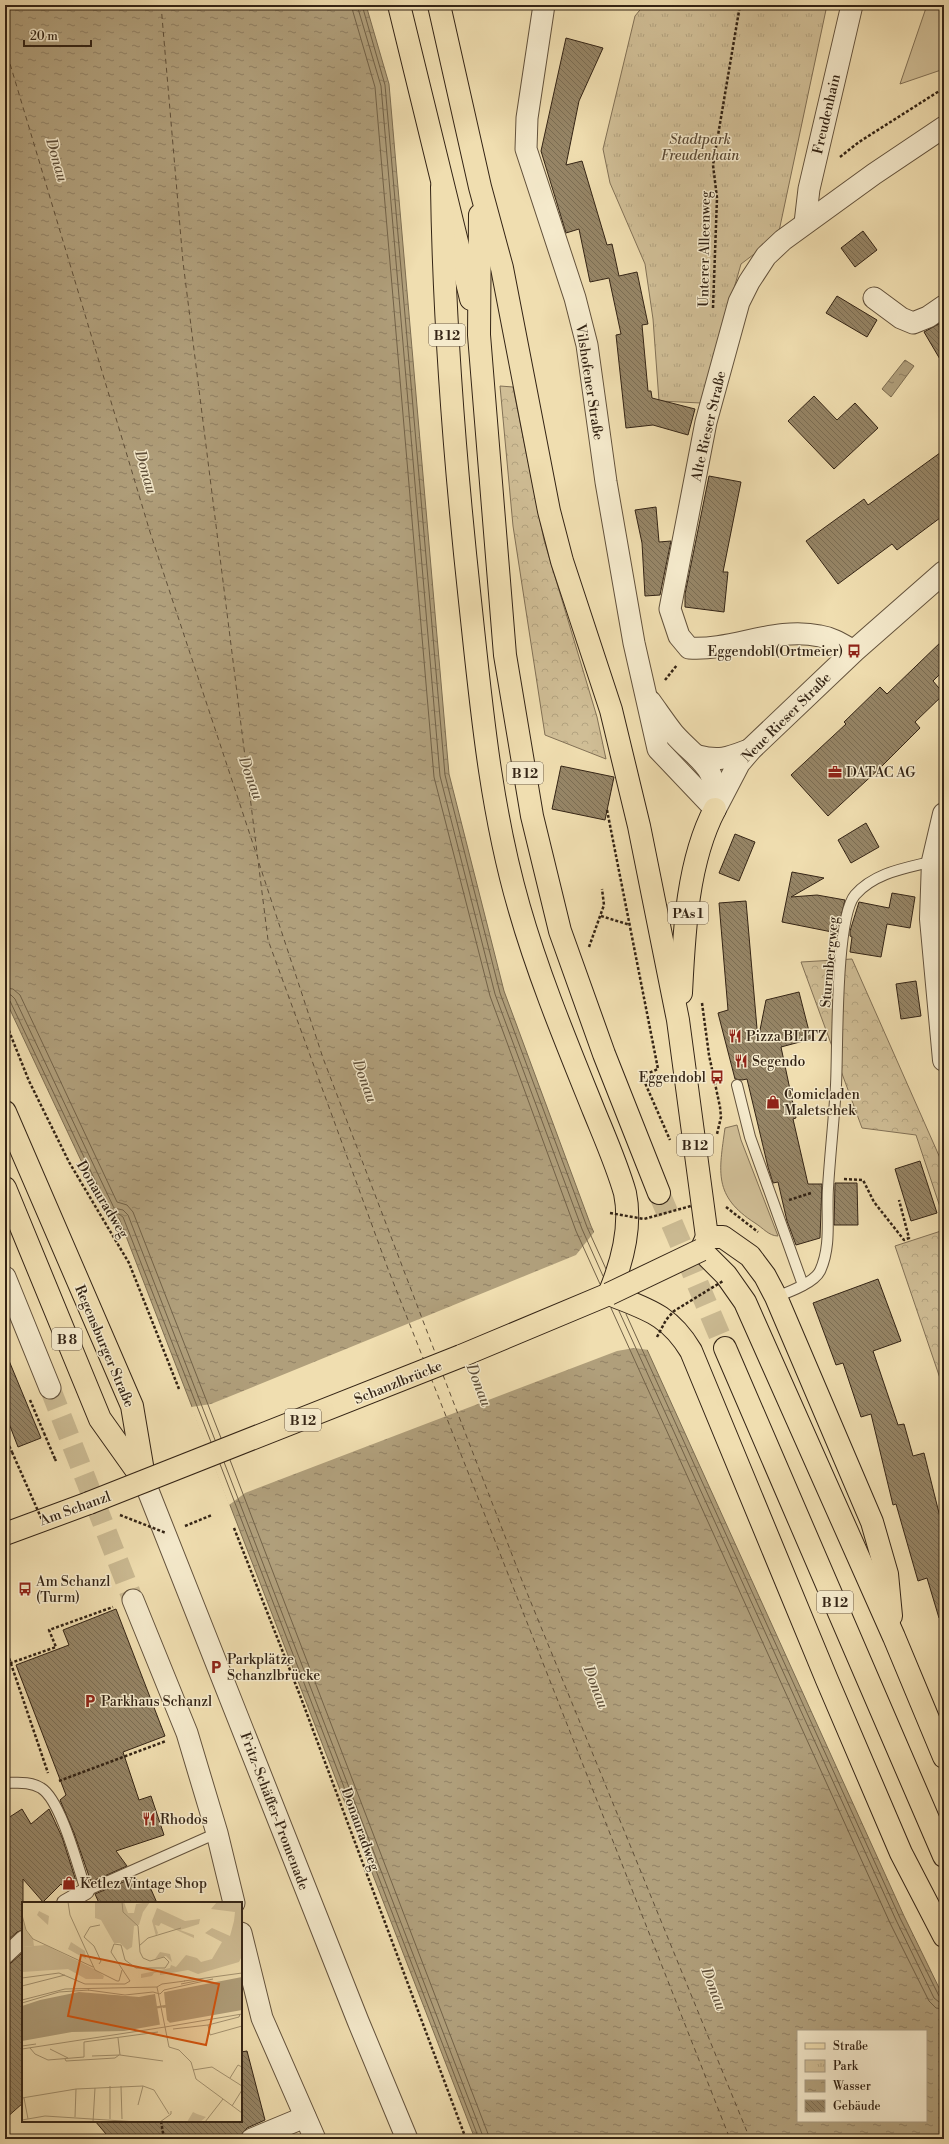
<svg xmlns="http://www.w3.org/2000/svg" width="949" height="2144" viewBox="0 0 949 2144" font-family="'Libre Bodoni',serif">
  <style>
    .grass { fill: #d0be96; stroke: #827156 }
    .forest { fill: url(#forest-crowns); stroke: #827156 }
    .park { fill: url(#park-tufts); stroke: #827156 }
    .water { fill: url(#water-ripples); stroke: #7e6e52; fill-rule: evenodd }
    .pier { fill: #f0deb0 }
    .lines { fill: none; stroke-linecap: round; stroke-linejoin: round }
    .shore { stroke: #726248; stroke-width: 1 }
    .ferry { stroke: #5f4f39; stroke-width: 1; stroke-dasharray: 5 4; stroke-linecap: butt }
    .building { fill: url(#building-back-hatch); stroke: #342415 }
    .minor-tunnel { stroke: #cab991; stroke-width: 21; stroke-dasharray: 21 10; stroke-linecap: butt }
    .primary-tunnel { stroke: #cab991; stroke-width: 22; stroke-dasharray: 22 11; stroke-linecap: butt }
    .service-casing { stroke: #63523c; stroke-width: 12 }
    .pedestrian-casing { stroke: #63523c; stroke-width: 18 }
    .minor-casing { stroke: #63523c; stroke-width: 23 }
    .tertiary-casing { stroke: #63523c; stroke-width: 24 }
    .primary-casing { stroke: #342415; stroke-width: 24 }
    .path { stroke: #342415; stroke-width: 2.5; stroke-dasharray: 3 2; stroke-linecap: butt }
    .service { stroke: #f5eacc; stroke-width: 10 }
    .pedestrian { stroke: #f5eacc; stroke-width: 16 }
    .minor { stroke: #f5eacc; stroke-width: 21 }
    .tertiary { stroke: #f5eacc; stroke-width: 22 }
    .primary { stroke: #f0deb0; stroke-width: 22 }
    .primary-bridge-casing { stroke: #342415; stroke-width: 24; stroke-linecap: butt }
    .path-bridge { stroke: #342415; stroke-width: 2.5; stroke-dasharray: 3 2; stroke-linecap: butt }
    .primary-bridge { stroke: #f0deb0; stroke-width: 22 }
    .labels { text-anchor: middle; stroke-width: 3; stroke-linejoin: round; paint-order: stroke }
    .shield { fill: #f5eacc; stroke: #6e5f4c; stroke-width: 1 }
    .shield-label { font-size: 13px; font-weight: bold; fill: #342415 }
    .street-label { font-size: 14px; fill: #342415; stroke: #f5eacc }
    .park-label { font-size: 14px; font-style: italic; fill: #5b4a35; stroke: #f5eacc }
    .poi-label { font-size: 14px; fill: #342415; stroke: #f5eacc; text-anchor: start }
    .water-label { font-size: 15px; font-style: italic; fill: #5f4f39; stroke: #f5eacc }
    .inset-river { fill: none; stroke: #b09f7b; stroke-width: 2 }
    .inset-road { fill: none; stroke: #a59472; stroke-width: 1 }
    .view { fill: #d6540d; fill-opacity: 0.15; stroke: #d6540d; stroke-width: 2 }
    .inset-edge { fill: none; stroke: #342415; stroke-width: 2 }
  </style>
  <defs>
    <pattern id="forest-crowns" width="20" height="18" patternUnits="userSpaceOnUse"><rect width="20" height="18" fill="#d0be96"/><path d="M2 6a3 3 0 1 1 6 0M12 15a3 3 0 1 1 6 0" fill="none" stroke="#b3a380"/></pattern>
    <pattern id="park-tufts" width="24" height="20" patternUnits="userSpaceOnUse"><rect width="24" height="20" fill="#d0be96"/><path d="M3 7l-1-3M5 7V3M7 7l1-3M15 17l-1-3M17 17v-4M19 17l1-3" fill="none" stroke="#b3a380"/></pattern>
    <pattern id="water-ripples" width="26" height="14" patternUnits="userSpaceOnUse"><rect width="26" height="14" fill="#b09f7b"/><path d="M2 4q2-2 4 0t4 0M15 11q2-2 4 0t4 0" fill="none" stroke="#908164"/></pattern>
    <pattern id="building-back-hatch" width="6" height="6" patternUnits="userSpaceOnUse"><rect width="6" height="6" fill="#968566"/><path d="M-1 5l2 2M0 0l6 6M5-1l2 2" fill="none" stroke="#7b6d53"/></pattern>
  </defs>
  <rect width="100%" height="100%" fill="#f0deb0"/>
  <filter id="stains"><feTurbulence type="fractalNoise" baseFrequency=".005" numOctaves="4"/><feColorMatrix values="0 0 0 0 .2 0 0 0 0 .09 0 0 0 0 .02 0 0 0 .5 -.17"/></filter>
  <radialGradient id="worn" r=".72"><stop offset=".6" stop-color="#630" stop-opacity="0"/><stop offset="1" stop-color="#630" stop-opacity=".3"/></radialGradient>
  <!-- grass -->
  <g class="grass">
    <path d="M927,5H944V69L900,84Z"/>
    <path d="M737,1125L741,1140L778,1236C769,1236 763,1228 755,1223C713,1196 719,1172 725,1128Z"/>
  </g>
  <!-- forest -->
  <g class="forest">
    <path d="M500,386L513,387L544,540L597,717L606,759L545,735L513,526Z"/>
    <path d="M852,959L944,1167V1219L916,1135L862,1128L801,962Z"/>
    <path d="M944,1230V1390L895,1246Z"/>
  </g>
  <!-- park -->
  <path class="park" d="M644,5H827L778,236L741,264L701,403L659,401L653,319L645,264L610,183L603,149L635,16Z"/>
  <!-- water -->
  <g class="water">
    <path d="M5,5H366L389,84L449,774L504,991L591,1226L904,1916L944,1998V2139H475L119,1218L109,1220L5,999ZM798,2031H926V2121H798Z"/>
    <path d="M905,360L914,366L891,397L882,389Z"/>
  </g>
  <!-- pier -->
  <path class="pier" d="M595,1231L649,1350L634,1348L617,1351L245,1493L229,1505L191,1407L211,1404L576,1255Z"/>
  <g class="lines">
    <!-- shore -->
    <g class="shore">
      <path d="M351,5L375,87L434,777L490,996L576,1231L600,1284"/>
      <path d="M357,5L381,86L440,776L495,994L582,1229L603,1276"/>
      <path d="M362,5L385,85L445,775L500,993L587,1227L606,1269"/>
      <path d="M5,988L13,989L20,995L117,1202L127,1205L133,1212L221,1438"/>
      <path d="M5,994L11,995L15,999L114,1208L123,1210L128,1215L215,1440"/>
      <path d="M5,999L10,1001L111,1214H119L123,1217L211,1442"/>
      <path d="M611,1308L890,1923L929,2001L936,2008L944,2009"/>
      <path d="M619,1311L896,1920L934,1998L939,2002L944,2003"/>
      <path d="M626,1314L900,1918L939,1996L944,1998"/>
      <path d="M230,1460L490,2139"/>
      <path d="M224,1462L484,2139"/>
      <path d="M220,1464L479,2139"/>
    </g>
    <!-- ferry -->
    <g class="ferry">
      <path d="M161,5L183,262L268,940L388,1269L423,1358"/>
      <path d="M5,47L150,532L257,856"/>
      <path d="M259,863L323,1058L436,1355"/>
      <path d="M443,1375L521,1578L750,2139"/>
      <path d="M431,1378L730,2139"/>
    </g>
  </g>
  <!-- building -->
  <g class="building">
    <path d="M566,38L603,48L579,101L566,165L582,161L607,245L612,244L619,276L637,272L648,324L642,325L648,391H651L652,398L695,409L688,435L653,425L626,428L616,335L621,334L609,278L590,282L579,229L566,233L541,151Z"/>
    <path d="M863,231L877,250L855,267L841,248Z"/>
    <path d="M837,296L877,320L867,337L826,313Z"/>
    <path d="M944,321V366L924,332Z"/>
    <path d="M814,396L837,420L855,403L878,428L834,469L788,421Z"/>
    <path d="M944,450V515L897,550L892,544L838,584L806,541L864,499L868,505Z"/>
    <path d="M709,476L741,482L723,572H728L724,612L685,607V594Z"/>
    <path d="M656,507L659,542L671,541L660,595L645,596L642,543L635,510Z"/>
    <path d="M944,639V670L933,681L944,694L915,722L920,728L879,769L828,816L791,775L846,724L844,722L880,687L887,694Z"/>
    <path d="M561,766L614,777L605,820L552,809Z"/>
    <path d="M866,823L879,847L851,863L838,840Z"/>
    <path d="M735,834L755,842L739,881L719,873Z"/>
    <path d="M792,872L824,878L791,897L817,895L845,900L837,933L782,922Z"/>
    <path d="M892,893L915,897L910,928L887,924L881,957L850,952L852,937L850,936V931L859,902L889,908Z"/>
    <path d="M746,901L758,1040L766,1000L799,992L811,1039L781,1047L796,1118L793,1119L808,1184H822L820,1238L796,1245L787,1221L778,1182L773,1183L768,1167L747,1079L742,1080L735,1079L718,1013L728,1010L719,903Z"/>
    <path d="M916,981L921,1016L901,1019L896,984Z"/>
    <path d="M920,1161L937,1213L911,1221L895,1169Z"/>
    <path d="M835,1183H857L858,1225H834Z"/>
    <path d="M878,1279L901,1341L873,1351L898,1425L904,1424L913,1456L924,1453L941,1521L944,1520V1618H939L927,1578L918,1581L896,1504L893,1505L871,1414L861,1417L843,1363L836,1365L813,1303Z"/>
    <path d="M5,1351L41,1438L18,1447L5,1413Z"/>
    <path d="M116,1609L165,1736L123,1752L139,1800L151,1796L164,1835L116,1851L127,1866L91,1882L74,1833L60,1800L66,1795L16,1665L69,1645L63,1630Z"/>
    <path d="M22,1809L31,1824L49,1809L62,1837L76,1881L66,1890L61,1884L43,1902L23,1879V1930L17,1932L5,1943V1820Z"/>
    <path d="M135,1877L139,1883L147,1880L157,1903H99L95,1894Z"/>
    <path d="M23,1952V2103L5,2119V1965L11,1963Z"/>
    <path d="M247,2051L265,2120L247,2128L241,2135L231,2139H107L106,2134L95,2121H241V2052Z"/>
  </g>
  <g class="lines">
    <!-- minor-tunnel -->
    <path class="minor-tunnel" d="M50,1388L133,1600"/>
    <!-- primary-tunnel -->
    <path class="primary-tunnel" d="M659,1193L725,1348"/>
    <!-- service casing -->
    <g class="service-casing">
      <g id="service">
        <path d="M737,1085L750,1137L803,1285"/>
        <path d="M776,1297C789,1292 814,1283 820,1271C832,1245 826,1216 828,1188C830,1154 834,1120 836,1085C838,1049 835,919 855,895C875,872 907,868 934,861"/>
        <path d="M5,1783C17,1783 30,1781 41,1788C61,1800 78,1867 86,1891L217,1833"/>
      </g>
    </g>
    <!-- pedestrian casing -->
    <g class="pedestrian-casing">
      <g id="pedestrian">
        <path d="M65,1903L86,1891"/>
        <path d="M5,1956L23,1939"/>
      </g>
    </g>
    <!-- minor casing -->
    <g class="minor-casing">
      <g id="minor">
        <path d="M544,5L527,118L526,149L575,298L587,345L606,482L634,643L658,749L715,809"/>
        <path d="M805,223L809,189L852,5"/>
        <path d="M874,298L901,318L913,323L928,317L944,306"/>
        <path d="M854,651C843,645 833,638 820,636C776,626 733,651 689,648L679,636L670,609L706,422L739,302L749,282L766,256L783,240L874,174L944,127"/>
        <path d="M650,701C658,712 666,724 674,734C700,763 718,764 715,809"/>
        <path d="M698,756C721,762 730,757 751,749"/>
        <path d="M5,1277L50,1388"/>
        <path d="M145,1483L358,2021L407,2139"/>
        <path d="M133,1600L187,1733L217,1833L234,1903"/>
        <path d="M241,1933L262,2018L315,2139"/>
        <path d="M252,2139L305,2117"/>
      </g>
    </g>
    <!-- tertiary casing -->
    <g class="tertiary-casing">
      <g id="tertiary">
        <path d="M715,809L739,763L751,749L854,651L944,572"/>
        <path d="M944,814L933,861L931,919L944,1060"/>
      </g>
    </g>
    <!-- primary casing -->
    <g class="primary-casing">
      <g id="primary">
        <path d="M399,5L471,299"/>
        <path d="M439,5L480,187L502,268L549,511L562,561L611,710L639,826L678,1020L707,1237"/>
        <path d="M442,187C444,326 455,463 470,601C481,703 490,807 519,907C539,977 567,1044 594,1111C605,1138 617,1165 625,1193C632,1227 622,1263 609,1294"/>
        <path d="M480,215L479,335L505,655L532,816L560,931L604,1054L659,1193"/>
        <path d="M681,993C684,934 687,862 715,809"/>
        <path d="M5,1112L132,1406L145,1483"/>
        <path d="M5,1188L100,1419L142,1478"/>
        <path d="M707,1237L701,1250L726,1275L745,1302L894,1637L944,1757"/>
        <path d="M707,1237H723L750,1256L765,1276L776,1297L872,1522L887,1574L891,1616"/>
        <path d="M609,1294C646,1309 669,1314 691,1351L827,1680L901,1853L944,1936"/>
        <path d="M725,1348L944,1856"/>
        <path d="M461,1356L609,1294"/>
        <path d="M5,1534L89,1503"/>
      </g>
    </g>
    <!-- path -->
    <g class="path">
      <path d="M840,157L859,142L944,88"/>
      <path d="M713,308L717,198L713,165L740,5"/>
      <path d="M665,680L677,665"/>
      <path d="M607,810L658,1069L642,1076L670,1140"/>
      <path d="M601,916L630,925"/>
      <path d="M589,947L604,905L602,889"/>
      <path d="M702,1003L709,1055L720,1107L721,1117L717,1134"/>
      <path d="M5,1021L29,1081L69,1162L129,1263L179,1389"/>
      <path d="M717,1077L719,1082"/>
      <path d="M844,1179L863,1180L874,1202L904,1240L909,1238L899,1200"/>
      <path d="M789,1200L811,1193"/>
      <path d="M726,1207L758,1232"/>
      <path d="M30,1400L44,1433"/>
      <path d="M5,1437L12,1452"/>
      <path d="M55,1459L56,1461"/>
      <path d="M185,1526L212,1515"/>
      <path d="M234,1528L301,1698L466,2139"/>
      <path d="M6,1649L48,1773"/>
      <path d="M5,1665L56,1647L49,1630L113,1607"/>
      <path d="M59,1781L166,1741"/>
      <path d="M161,2121L164,2139"/>
    </g>
    <!-- service -->
    <use href="#service" class="service"/>
    <!-- pedestrian -->
    <use href="#pedestrian" class="pedestrian"/>
    <!-- minor -->
    <use href="#minor" class="minor"/>
    <!-- tertiary -->
    <use href="#tertiary" class="tertiary"/>
    <!-- primary -->
    <use href="#primary" class="primary"/>
    <!-- primary-bridge casing -->
    <g class="primary-bridge-casing">
      <g id="primary-bridge">
        <path d="M609,1294L701,1250"/>
        <path d="M89,1503L461,1356"/>
      </g>
    </g>
    <!-- path-bridge -->
    <g class="path-bridge">
      <path d="M610,1213L644,1219L691,1206"/>
      <path d="M657,1337L666,1320L674,1311L723,1281"/>
      <path d="M44,1433L55,1459"/>
      <path d="M12,1452L42,1520"/>
      <path d="M120,1515L166,1533"/>
    </g>
    <!-- primary-bridge -->
    <use href="#primary-bridge" class="primary-bridge"/>
  </g>
  <!-- icons -->
  <defs>
    <g id="bus-bare" transform="scale(1.08)"><path d="M-5-6H5V4H4V6H2V4H-2V6H-4V4H-5ZM-3.5-4V0h7V-4ZM-3.5 1.2v1.5H-2V1.2ZM2 1.2v1.5H3.5V1.2Z" fill="#8f2418" stroke="#f5eacc" stroke-width="2.5" paint-order="stroke"/></g>
    <g id="office-bare" transform="scale(1.08)"><path d="M-6-3h4V-5.5h4V-3h4V5H-6ZM-1-4.5V-3h2v-1.5ZM-6 0V1H6V0Z" fill="#8f2418" stroke="#f5eacc" stroke-width="2.5" paint-order="stroke"/></g>
    <g id="restaurant-bare" transform="scale(1.08)"><path d="M-5-6h1v4h1v-4h1v4h1v-4h1v5L-1.5 .5V6h-2V.5L-5-1ZM5-6V6H3V1.5H1.5Q1.5-4 5-6Z" fill="#8f2418" stroke="#f5eacc" stroke-width="2.5" paint-order="stroke"/></g>
    <g id="shop-bare" transform="scale(1.08)"><path d="M-5-2.5h2.3a2.7 3.5 0 0 1 5.4 0H5L5.5 6h-11ZM-1.5-2.5h3a1.5 2.3 0 0 0-3 0Z" fill="#8f2418" stroke="#f5eacc" stroke-width="2.5" paint-order="stroke"/></g>
    <g id="parking-bare" transform="scale(1.08)"><path d="M-3.5-5.5H1a3.5 3.5 0 0 1 0 7H-1V5.5H-3.5ZM-1-3.4V-.6H.8a1.4 1.4 0 0 0 0-2.8Z" fill="#8f2418" stroke="#f5eacc" stroke-width="2.5" paint-order="stroke"/></g>
  </defs>
  <g fill-rule="evenodd">
    <use href="#bus-bare" x="854" y="651"/>
    <use href="#office-bare" x="835" y="772"/>
    <use href="#restaurant-bare" x="735" y="1036"/>
    <use href="#restaurant-bare" x="741" y="1061"/>
    <use href="#bus-bare" x="717" y="1077"/>
    <use href="#shop-bare" x="773" y="1102"/>
    <use href="#bus-bare" x="25" y="1589"/>
    <use href="#parking-bare" x="216" y="1667"/>
    <use href="#parking-bare" x="90" y="1701"/>
    <use href="#restaurant-bare" x="149" y="1819"/>
    <use href="#shop-bare" x="69" y="1883"/>
  </g>
  <g class="labels">
    <!-- shield labels -->
    <g class="shield">
      <rect x="429" y="324" width="36" height="22" rx="3"/>
      <rect x="507" y="762" width="36" height="22" rx="3"/>
      <rect x="668" y="902" width="40" height="22" rx="3"/>
      <rect x="677" y="1134" width="36" height="22" rx="3"/>
      <rect x="52" y="1328" width="30" height="22" rx="3"/>
      <rect x="285" y="1409" width="36" height="22" rx="3"/>
      <rect x="817" y="1591" width="36" height="22" rx="3"/>
    </g>
    <g class="shield-label">
      <text x="447" y="340">B 12</text>
      <text x="525" y="778">B 12</text>
      <text x="688" y="918">PAs 1</text>
      <text x="695" y="1150">B 12</text>
      <text x="67" y="1344">B 8</text>
      <text x="303" y="1425">B 12</text>
      <text x="835" y="1607">B 12</text>
    </g>
    <!-- street labels -->
    <g class="street-label">
      <text transform="translate(826 114) rotate(-77)" y="5">Freudenhain</text>
      <text transform="translate(704 249) rotate(-89)" y="5">Unterer Alleenweg</text>
      <text transform="translate(590 382) rotate(81)" y="5">Vilshofener Straße</text>
      <text transform="translate(708 426) rotate(-77)" y="5">Alte Rieser Straße</text>
      <text transform="translate(786 717) rotate(-45)" y="5">Neue Rieser Straße</text>
      <text transform="translate(829 962) rotate(-85)" y="5">Sturmbergweg</text>
      <text transform="translate(103 1199) rotate(59)" y="5">Donauradweg</text>
      <text transform="translate(105 1346) rotate(67)" y="5">Regensburger Straße</text>
      <text transform="translate(398 1382) rotate(-22)" y="5">Schanzlbrücke</text>
      <text transform="translate(75 1508) rotate(-20)" y="5">Am Schanzl</text>
      <text transform="translate(275 1811) rotate(69)" y="5">Fritz-Schäffer-Promenade</text>
      <text transform="translate(361 1829) rotate(70)" y="5">Donauradweg</text>
    </g>
    <!-- park labels -->
    <g class="park-label">
      <text x="700" y="144">Stadtpark<tspan x="700" dy="16">Freudenhain</tspan></text>
    </g>
    <!-- poi labels -->
    <g class="poi-label">
      <text x="843" y="656" text-anchor="end">Eggendobl(Ortmeier)</text>
      <text x="846" y="777">DATAC AG</text>
      <text x="746" y="1041">Pizza BLITZ</text>
      <text x="752" y="1066">Segendo</text>
      <text x="706" y="1082" text-anchor="end">Eggendobl</text>
      <text x="784" y="1099">Comicladen<tspan x="784" dy="16">Maletschek</tspan></text>
      <text x="36" y="1586">Am Schanzl<tspan x="36" dy="16">(Turm)</tspan></text>
      <text x="227" y="1664">Parkplätze<tspan x="227" dy="16">Schanzlbrücke</tspan></text>
      <text x="101" y="1706">Parkhaus Schanzl</text>
      <text x="160" y="1824">Rhodos</text>
      <text x="80" y="1888">Ketlez Vintage Shop</text>
    </g>
    <!-- water labels -->
    <g class="water-label">
      <text transform="translate(57 160) rotate(74)" y="5">Donau</text>
      <text transform="translate(146 472) rotate(74)" y="5">Donau</text>
      <text transform="translate(251 778) rotate(70)" y="5">Donau</text>
      <text transform="translate(365 1081) rotate(70)" y="5">Donau</text>
      <text transform="translate(479 1385) rotate(69)" y="5">Donau</text>
      <text transform="translate(596 1687) rotate(69)" y="5">Donau</text>
      <text transform="translate(714 1989) rotate(69)" y="5">Donau</text>
    </g>
  </g>
  <!-- overview -->
  <g transform="translate(22 1902)">
    <rect width="220" height="220" fill="#f0deb0"/>
    <path d="M195,0H220V19H212L213,10L189,7ZM17,9L27,14L26,23L15,13ZM0,15L4,29L11,37L12,44L0,45ZM49,40L63,49L64,57L46,47ZM171,210L175,212L184,215L178,220H165Z" fill="#d0be96"/>
    <path d="M73,0H102L106,11H112L114,2L128,0L121,10L117,23L112,24L110,45L105,48L98,41H92L79,18L73,16ZM135,6L163,19L178,17L177,22L158,28L172,33V36L139,21L137,24L133,23L136,31L134,34L130,19ZM212,19H220V54L217,60L176,72L166,68L138,73V70L132,71L130,74L119,76V72L148,66L149,63L154,65L164,53L175,56L179,60L190,57L200,40L183,31L190,26L208,34ZM138,50L148,52L150,60L144,54L133,57Z" fill="#d0be96"/>
    <path d="M23,43L72,67L82,74L81,77H64L46,67L0,70V45Z" fill="#d0be96"/>
    <path d="M220,75V108L102,129L50,130L0,139V104L18,98L57,90L117,95Z" fill="#b09f7b"/>
    <path d="M165,84L142,90L145,118L148,121L138,123L133,92L107,94L84,92V91L102,94L133,91Z" fill="#f0deb0"/>
    <path class="inset-river" d="M159,101L220,91M141,105L220,93M108,109L150,103M0,112L44,104L110,109L138,105M0,121L103,109"/>
    <path class="inset-road" d="M46,0L48,13L73,68L95,79H97L100,68M100,0L101,10L116,24L118,50L121,56L128,59L142,55L147,60L143,66H114L103,58L99,43L92,42L89,50L108,79M0,13L4,28L11,37L71,65M62,35L72,44L79,59L77,62M62,35L68,25L78,23M117,44L126,36L159,26M0,76L37,71L63,82H103L108,79M162,79L220,71M159,82L179,78M0,84L43,73M135,85L147,145L157,148L169,160L174,177L220,211M66,88L103,93L131,90L138,92M138,92L142,88L191,77M0,98L43,87L135,85L140,82L163,79M0,101L37,90L67,88M186,123L188,133L220,124M143,125L220,112M151,127L186,123L217,115L218,112M96,136L98,153M0,144L14,142M8,146L13,152L26,158L62,155M0,147L143,125M28,147L46,156M70,154L98,153L141,159M62,155V140L136,130M43,157L44,159L93,156L97,153M171,168L190,165L220,184M208,176L216,163L220,165M88,184V217M99,184L100,217M0,196L54,187L121,184L132,188L147,212M2,196L6,217M116,203L121,184M210,204L220,188M53,215L54,187M0,218L23,214L116,220M71,220L73,186M138,220L149,212V209M183,220L201,197"/>
    <path class="view" d="M59,53L197,82L184,143L46,114Z"/>
    <rect width="220" height="220" class="inset-edge"/>
  </g>
  <!-- margin -->
  <rect width="949" height="2144" fill="none" stroke="#f0deb0" stroke-width="20"/>
  <rect x="6" y="6" width="937" height="2132" fill="none" stroke="#342415" stroke-width="2"/>
  <rect x="10" y="10" width="929" height="2124" fill="none" stroke="#342415"/>
  <!-- legend -->
  <rect x="797" y="2030" width="130" height="92" fill="#f5eacc" stroke="#a89b83"/>
  <rect x="805" y="2043" width="20" height="6" fill="#f0deb0" stroke="#a89b83"/>
  <text x="833" y="2050" font-size="12" fill="#342415">Straße</text>
  <rect x="805" y="2060" width="20" height="12" fill="url(#park-tufts)" stroke="#a89b83"/>
  <text x="833" y="2070" font-size="12" fill="#342415">Park</text>
  <rect x="805" y="2080" width="20" height="12" fill="url(#water-ripples)" stroke="#a89b83"/>
  <text x="833" y="2090" font-size="12" fill="#342415">Wasser</text>
  <rect x="805" y="2100" width="20" height="12" fill="url(#building-back-hatch)" stroke="#a89b83"/>
  <text x="833" y="2110" font-size="12" fill="#342415">Gebäude</text>
  <!-- scale -->
  <path d="M24 40v6h67v-6" fill="none" stroke="#342415" stroke-width="2"/>
  <text x="30" y="40" font-size="12" fill="#342415" stroke="#f5eacc" stroke-width="3" paint-order="stroke">20 m</text>
  <rect width="100%" height="100%" filter="url(#stains)"/>
  <rect width="100%" height="100%" fill="url(#worn)"/>
</svg>
